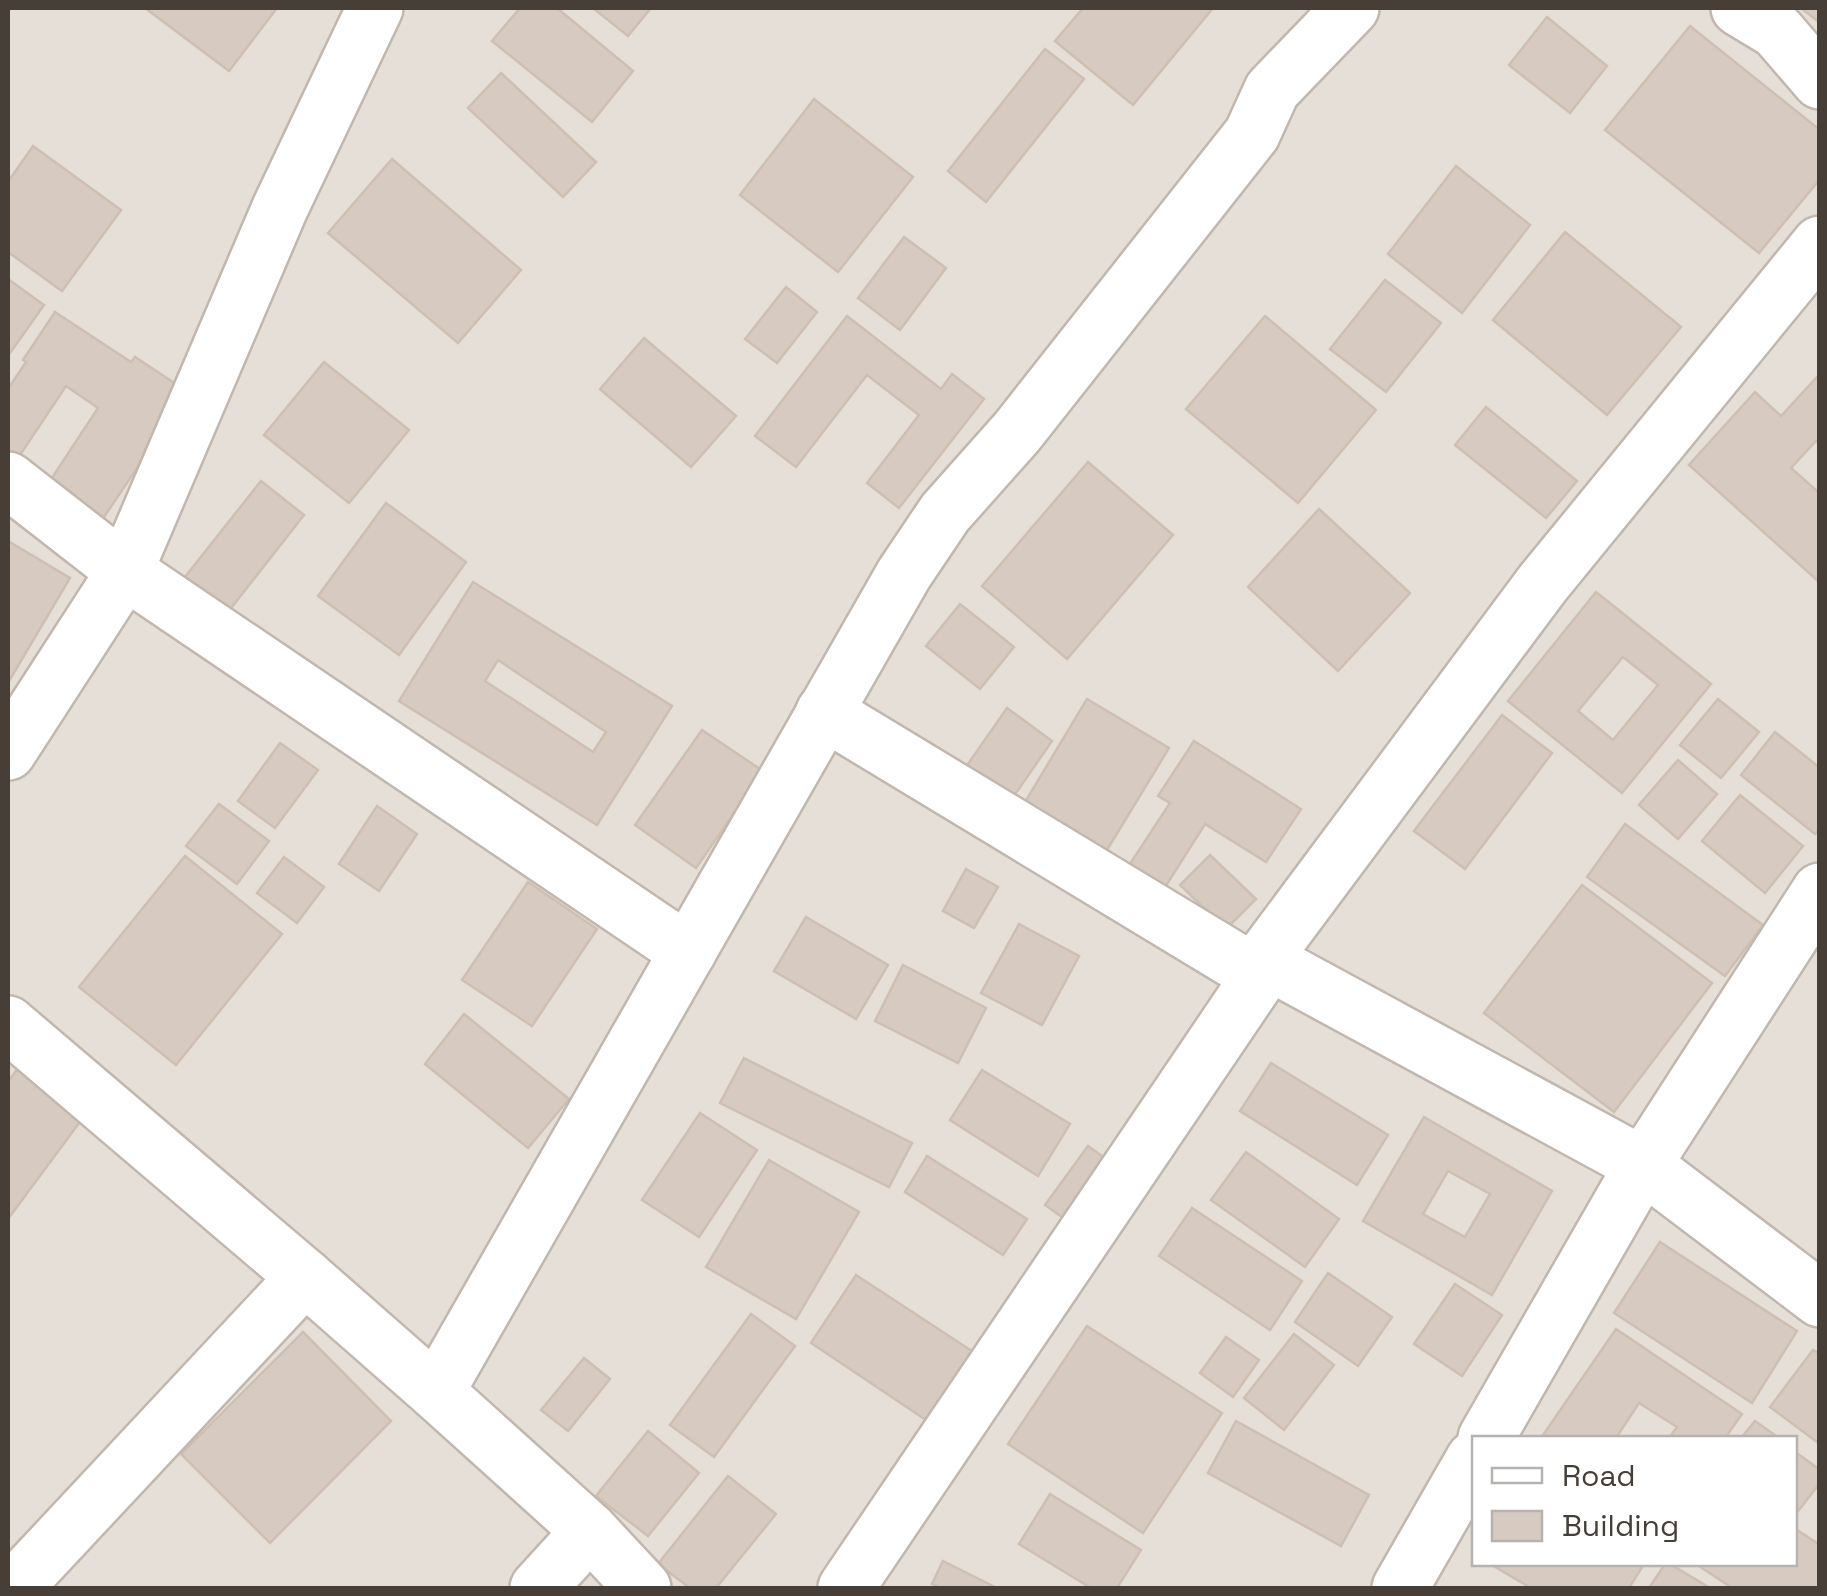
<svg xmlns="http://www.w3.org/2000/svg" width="1827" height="1596" viewBox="0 0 1827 1596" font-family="'Space Grotesk',sans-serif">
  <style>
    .residential { fill: #e6dfd7; fill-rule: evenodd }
    .building { fill: #d7cbc1; stroke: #cebfb2; stroke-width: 2.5; fill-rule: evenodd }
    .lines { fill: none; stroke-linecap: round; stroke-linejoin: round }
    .street-casing { stroke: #c1b7ae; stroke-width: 60 }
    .street { stroke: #fff; stroke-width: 55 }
  </style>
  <rect width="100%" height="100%" fill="#f3eee8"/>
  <!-- residential -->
  <path class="residential" d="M8,8H1819V1588H8ZM1474,1438H1794V1564H1474Z"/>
  <!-- building -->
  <g class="building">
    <path d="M145,8H277L229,71Z"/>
    <path d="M520,8H557L633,71L592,122L492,41Z"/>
    <path d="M593,8H651L628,36Z"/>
    <path d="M1083,8H1213L1133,105L1055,41Z"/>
    <path d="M1801,8H1820V23Z"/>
    <path d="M1547,17L1607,66L1570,113L1509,65Z"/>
    <path d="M1690,26L1820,130V179L1759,253L1605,130Z"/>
    <path d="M1045,49L1084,79L986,202L948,171Z"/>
    <path d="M501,73L596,162L563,197L468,108Z"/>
    <path d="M814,99L913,177L838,272L740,195Z"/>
    <path d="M33,146L121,210L62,291L8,252V182Z"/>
    <path d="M392,159L521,270L458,343L328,233Z"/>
    <path d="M1456,166L1530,225L1462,313L1388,254Z"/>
    <path d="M1565,232L1681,327L1607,415L1493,320Z"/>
    <path d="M904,237L946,268L900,330L858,298Z"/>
    <path d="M8,279L44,305L10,353L8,351Z"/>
    <path d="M1385,280L1441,323L1386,392L1330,349Z"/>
    <path d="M786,287L817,312L777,363L745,339Z"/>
    <path d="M55,312L131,362L135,357L188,392L100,523L46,487L98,408L66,386L18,458L8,451V389L26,362L23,360Z"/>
    <path d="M847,316L941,389L952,374L984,399L899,508L867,483L919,415L867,375L796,467L755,436Z"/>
    <path d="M1265,316L1376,410L1298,503L1186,409Z"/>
    <path d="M644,338L736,416L691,467L600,389Z"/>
    <path d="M324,362L409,430L349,503L264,435Z"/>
    <path d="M1817,377L1820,380V444L1816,441L1791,468L1818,492L1820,491L1818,581L1689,465L1755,392L1781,416Z"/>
    <path d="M1486,407L1577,481L1546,518L1455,445Z"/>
    <path d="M1088,462L1173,535L1067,659L982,586Z"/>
    <path d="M261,481L304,515L221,621L177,587Z"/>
    <path d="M386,503L466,562L399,655L318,596Z"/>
    <path d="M1319,509L1410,593L1338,671L1248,587Z"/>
    <path d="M8,541L70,578L8,683Z"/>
    <path d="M473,582L672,706L597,825L399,701ZM498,660L606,732L593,752L485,681Z"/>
    <path d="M1596,592L1711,684L1622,793L1508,701ZM1623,657L1658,685L1613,740L1578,711Z"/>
    <path d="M960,604L1014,647L980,689L926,646Z"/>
    <path d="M1087,699L1169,748L1107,850L1025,802Z"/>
    <path d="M1718,699L1759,732L1721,778L1680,745Z"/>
    <path d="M1007,708L1052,741L1005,809L959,777Z"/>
    <path d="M1502,715L1552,753L1465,869L1414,831Z"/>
    <path d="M702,730L763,771L696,868L635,825Z"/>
    <path d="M1775,732L1820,768V829L1815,834L1741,775Z"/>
    <path d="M1194,741L1301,809L1266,862L1205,824L1162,892L1126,870L1170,803L1158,796Z"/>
    <path d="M280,743L318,770L275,828L238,801Z"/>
    <path d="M1678,760L1717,794L1678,839L1639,805Z"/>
    <path d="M1740,795L1803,846L1765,893L1702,841Z"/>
    <path d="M219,804L269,841L237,884L186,846Z"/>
    <path d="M377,806L417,834L379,891L339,864Z"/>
    <path d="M1625,824L1763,925L1725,976L1587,877Z"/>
    <path d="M1210,855L1256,899L1226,929L1180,885Z"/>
    <path d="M185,856L282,934L176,1065L79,987Z"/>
    <path d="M284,857L324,887L297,923L257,893Z"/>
    <path d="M966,869L998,887L974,928L943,911Z"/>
    <path d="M528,882L597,929L532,1026L462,980Z"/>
    <path d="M1582,885L1712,983L1614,1112L1484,1013Z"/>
    <path d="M806,917L888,965L856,1019L774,971Z"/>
    <path d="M1019,924L1079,956L1042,1025L981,993Z"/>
    <path d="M903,965L986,1008L958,1063L875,1021Z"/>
    <path d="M464,1014L569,1099L528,1148L425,1064Z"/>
    <path d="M744,1058L912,1143L889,1187L720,1103Z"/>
    <path d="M1271,1063L1388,1135L1357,1185L1240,1111Z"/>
    <path d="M20,1065L85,1115L8,1219V1082Z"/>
    <path d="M982,1070L1070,1124L1038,1176L950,1120Z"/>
    <path d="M700,1113L757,1150L699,1237L642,1200Z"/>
    <path d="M1424,1117L1552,1191L1492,1295L1363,1221ZM1448,1171L1490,1194L1465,1237L1423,1214Z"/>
    <path d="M1088,1146L1109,1161L1066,1220L1045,1205Z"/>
    <path d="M1246,1152L1339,1219L1305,1267L1211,1200Z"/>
    <path d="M927,1156L1027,1219L1003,1255L905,1192Z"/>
    <path d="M769,1160L859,1212L796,1319L706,1267Z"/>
    <path d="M1192,1208L1302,1281L1270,1330L1159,1256Z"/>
    <path d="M1660,1242L1797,1331L1752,1403L1614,1313Z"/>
    <path d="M1328,1273L1392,1317L1358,1366L1295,1322Z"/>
    <path d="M856,1275L978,1355L932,1424L811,1343Z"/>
    <path d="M1455,1284L1502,1315L1462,1376L1414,1344Z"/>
    <path d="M751,1314L795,1346L714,1457L670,1425Z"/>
    <path d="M1087,1326L1222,1413L1143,1533L1008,1444Z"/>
    <path d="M1616,1329L1742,1414L1725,1438H1669L1677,1427L1639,1403L1616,1438H1541Z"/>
    <path d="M303,1332L391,1421L270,1543L181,1454Z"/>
    <path d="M1294,1334L1334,1365L1284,1430L1244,1398Z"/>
    <path d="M1226,1337L1259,1360L1233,1397L1200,1373Z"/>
    <path d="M1813,1350L1820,1354V1438L1817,1442L1770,1407Z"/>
    <path d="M584,1358L610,1379L568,1431L541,1410Z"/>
    <path d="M1236,1421L1369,1495L1341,1546L1208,1473Z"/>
    <path d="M1755,1421L1779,1438H1741Z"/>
    <path d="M648,1431L699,1473L648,1536L596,1496Z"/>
    <path d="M1794,1451L1820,1470V1483L1795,1515Z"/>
    <path d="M728,1476L776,1514L716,1588H690L658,1564Z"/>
    <path d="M1050,1494L1141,1550L1117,1588H1091L1019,1544Z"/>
    <path d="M1794,1528L1820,1545V1588H1732L1696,1564H1794Z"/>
    <path d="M943,1561L997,1588H941L932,1584Z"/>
    <path d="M1490,1564H1644L1629,1588H1531Z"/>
    <path d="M1665,1564H1670L1710,1588H1649Z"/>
  </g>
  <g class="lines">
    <!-- street casing -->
    <g class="street-casing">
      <g id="street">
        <path d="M1739,8L1777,31L1820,81"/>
        <path d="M8,480L125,571L688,952"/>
        <path d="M824,712L1260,976"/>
        <path d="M8,752L125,571L280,208L375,8"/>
        <path d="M1263,959L1643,1165L1820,1299"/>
        <path d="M8,1024L305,1277L436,1392L590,1531L643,1588"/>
        <path d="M436,1392L904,574L945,513L1017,432L1252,134L1272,90L1351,8"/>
        <path d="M1486,1438L1643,1165L1820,891"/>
        <path d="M14,1588L305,1277"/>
        <path d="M538,1588L590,1531"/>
        <path d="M846,1588L1260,976L1263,959L1543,583L1820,244"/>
        <path d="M1400,1588L1474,1459"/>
      </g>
    </g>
    <!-- street -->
    <use href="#street" class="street"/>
  </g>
  <!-- border -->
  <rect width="1827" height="1596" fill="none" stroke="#463e37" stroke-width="20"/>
  <!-- legend -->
  <rect x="1472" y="1436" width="325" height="130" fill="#ffffff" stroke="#b5b2af" stroke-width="2.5"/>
  <rect x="1492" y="1468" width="50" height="15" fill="#ffffff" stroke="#b5b2af" stroke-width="2.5"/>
  <text x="1562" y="1486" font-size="30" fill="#463e37">Road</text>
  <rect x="1492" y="1511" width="50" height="30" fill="#d7cbc1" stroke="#b5b2af" stroke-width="2.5"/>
  <text x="1562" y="1536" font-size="30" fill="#463e37">Building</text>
</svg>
